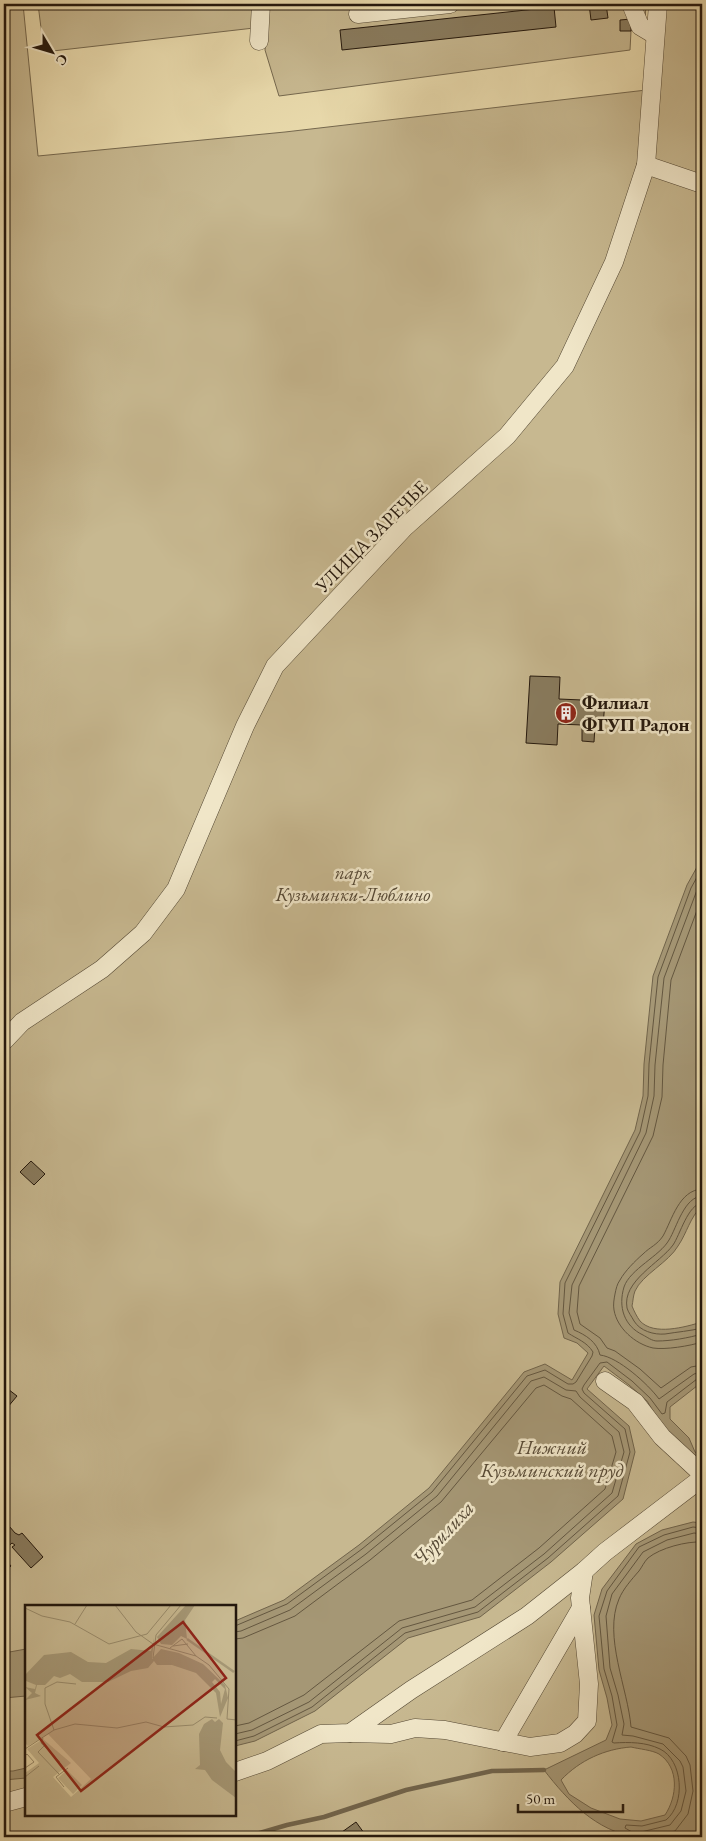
<svg xmlns="http://www.w3.org/2000/svg" width="706" height="1841" viewBox="0 0 706 1841" font-family="'EB Garamond',serif">
  <style>
    .green { fill: #c7b890; stroke: #75684e; fill-rule: evenodd }
    .water { fill: #a59775; stroke: #71644b; fill-rule: evenodd }
    .lines { fill: none; stroke-linecap: round; stroke-linejoin: round }
    .shore { stroke: #645740; stroke-width: 1 }
    .stream { stroke: #71644b; stroke-width: 4.5 }
    .building { fill: #897c5f; stroke: #23170c }
    .minor-casing { stroke: #544834; stroke-width: 19 }
    .minor { stroke: #f0e6c8; stroke-width: 18 }
    .labels { text-anchor: middle; stroke-width: 5; stroke-linejoin: round; paint-order: stroke }
    .street-label { font-size: 19px; fill: #23170c; stroke: #f0e6c8 }
    .poi-label { font-size: 19px; font-weight: bold; fill: #23170c; stroke: #f0e6c8; text-anchor: start }
    .park-label { font-size: 19px; font-style: italic; fill: #544734; stroke: #f0e6c8 }
    .water-label { font-size: 20px; font-style: italic; fill: #574a36; stroke: #f0e6c8 }
    .inset-river { fill: none; stroke: #a59775; stroke-width: 2.5 }
    .inset-road { fill: none; stroke: #998b6b; stroke-width: 1 }
    .view { fill: #8f2418; fill-opacity: 0.15; stroke: #8f2418; stroke-width: 2.5 }
    .inset-edge { fill: none; stroke: #23170c; stroke-width: 2.5 }
  </style>
  <rect width="100%" height="100%" fill="#e8d9ab"/>
  <filter id="stains"><feTurbulence type="fractalNoise" baseFrequency=".004" numOctaves="4"/><feColorMatrix values="0 0 0 0 .2 0 0 0 0 .09 0 0 0 0 .02 0 0 0 .5 -.17"/></filter>
  <radialGradient id="worn" r=".72"><stop offset=".6" stop-color="#630" stop-opacity="0"/><stop offset="1" stop-color="#630" stop-opacity=".3"/></radialGradient>
  <!-- green -->
  <g class="green">
    <path d="M4,4H23L38,156L285,132L655,89L664,4H702V1837H4ZM26,1606H235V1815H26Z"/>
    <path d="M38,4H251L254,28L44,52Z"/>
    <path d="M270,4H646L645,22L631,31L630,50L279,96L265,50Z"/>
  </g>
  <!-- water -->
  <g class="water">
    <path d="M702,858V1206C690,1217 687,1233 678,1246C669,1262 642,1275 635,1291C633,1296 633,1302 632,1306C634,1311 637,1317 640,1321C654,1336 685,1327 702,1322V1382L670,1407V1419L689,1438L695,1452L702,1457V1465L668,1435L647,1401L629,1385L604,1366L587,1389L629,1426L635,1452L623,1499L551,1562L480,1617L408,1638L315,1711L255,1741L235,1746V1621L284,1600L359,1545L429,1488L524,1372L545,1364L572,1380L588,1353L577,1343L564,1338L558,1314L560,1282L635,1130L643,1096L644,1064L653,976L687,885Z"/>
    <path d="M693,1522L702,1523V1837C682,1837 656,1840 636,1837C596,1831 568,1801 544,1770L606,1740L612,1725L607,1698L599,1670L594,1615L602,1589L636,1544L662,1530ZM631,1747C639,1749 652,1750 659,1754C680,1768 677,1797 665,1815L641,1821L620,1819L591,1808L569,1794L561,1780C580,1760 605,1749 631,1747Z"/>
    <path d="M26,1649V1696L4,1698V1653Z"/>
    <path d="M26,1768V1778L4,1780V1771H13Z"/>
  </g>
  <g class="lines">
    <!-- shore -->
    <g class="shore">
      <path d="M702,881L697,890L664,978L655,1065L654,1096L646,1133L572,1285L569,1313L574,1330C586,1335 597,1342 600,1355C618,1357 648,1384 659,1399L694,1374L702,1372"/>
      <path d="M702,897L671,980L663,1065L662,1097L653,1136L579,1286L577,1312L580,1324L600,1338L607,1348L615,1351L640,1369L661,1388L691,1367L702,1365"/>
      <path d="M702,1189C679,1190 672,1220 663,1236C657,1245 650,1247 643,1254C635,1261 625,1271 620,1280C617,1284 616,1289 615,1294C614,1299 613,1305 614,1310C617,1328 635,1344 653,1348C665,1350 690,1346 702,1342"/>
      <path d="M702,1196C684,1197 677,1227 669,1240C660,1256 630,1269 624,1287C618,1307 624,1326 643,1335C647,1337 652,1341 657,1341C671,1341 688,1338 702,1334"/>
      <path d="M702,1203C688,1204 680,1235 673,1245C660,1263 622,1281 627,1308C628,1312 632,1317 634,1321C640,1331 654,1335 665,1334C677,1332 690,1331 702,1328"/>
      <path d="M235,1626L287,1604L362,1549L432,1492L527,1376L545,1370L568,1384H573L576,1382L592,1356L593,1352C587,1342 577,1339 568,1333L563,1314L565,1283L640,1132L648,1096L649,1064L658,977L691,888L702,868"/>
      <path d="M235,1632L241,1631L290,1610L366,1554L437,1496L531,1381L544,1377L566,1390L576,1391L580,1397L619,1432L624,1452L612,1493L544,1554L475,1607L402,1628L309,1702L252,1730L235,1734"/>
      <path d="M235,1639L243,1638L295,1616L370,1560L441,1502L536,1388L544,1385L562,1396L571,1399L612,1436L616,1452L605,1489L539,1548L472,1600L399,1621L304,1695L249,1723L235,1726"/>
      <path d="M235,1741L254,1736L312,1707L405,1633L478,1612L548,1558L618,1496L630,1452L625,1429L584,1393L582,1389L584,1385L600,1363L607,1362L632,1381L650,1398L662,1414L665,1413L667,1402L697,1379L702,1378"/>
      <path d="M633,1837L632,1832L625,1828L626,1825L642,1826L666,1820C686,1804 683,1760 660,1749C646,1742 629,1742 614,1743L612,1742L617,1725L612,1696L604,1669L599,1616L607,1591L639,1547L664,1535L693,1527L702,1528"/>
      <path d="M639,1837L641,1832L670,1825L681,1811L686,1791L683,1767L680,1761L663,1744L633,1736L622,1735L624,1724L618,1695L610,1668L606,1616L612,1594L643,1552L667,1540L694,1533L702,1534"/>
      <path d="M652,1837L675,1831L688,1814L693,1791L690,1765L686,1756L669,1738L631,1727C628,1689 603,1636 619,1599C623,1589 632,1579 639,1571C642,1567 644,1562 648,1558C660,1548 687,1541 702,1542"/>
    </g>
    <!-- stream -->
    <path class="stream" d="M246,1837L287,1825L324,1817L406,1790L492,1771L544,1770"/>
  </g>
  <!-- building -->
  <g class="building">
    <path d="M589,4H606L608,18L591,20Z"/>
    <path d="M554,7L556,27L342,50L340,30Z"/>
    <path d="M631,19V31H620V20Z"/>
    <path d="M530,676L560,677L559,699L605,701L603,726H595L594,742L582,741V725L558,724L557,745L526,743Z"/>
    <path d="M31,1161L45,1174L34,1185L20,1172Z"/>
    <path d="M4,1386L17,1396L7,1408L4,1405Z"/>
    <path d="M4,1520L15,1533L19,1535L22,1533L43,1557L31,1568L12,1547L15,1545L12,1543L4,1550Z"/>
    <path d="M4,1558L11,1566L4,1572Z"/>
    <path d="M356,1822L367,1837H335Z"/>
  </g>
  <g class="lines">
    <!-- minor casing -->
    <g class="minor-casing">
      <g id="minor">
        <path d="M631,4L640,26L655,35"/>
        <path d="M358,14L450,4"/>
        <path d="M259,41L261,4"/>
        <path d="M646,165L702,184"/>
        <path d="M4,1041L22,1022L102,969L143,933L176,889L245,726L275,666L404,528L507,436L565,366L614,262L646,165L658,4"/>
        <path d="M605,1381L635,1402L662,1437L702,1474"/>
        <path d="M350,1733L391,1734L415,1728L445,1730L530,1747L560,1743L575,1734L587,1721L589,1684L580,1598L584,1571"/>
        <path d="M503,1742L581,1608"/>
        <path d="M235,1772L267,1761L321,1734L350,1733L411,1690L527,1616L584,1571L605,1552L702,1478"/>
        <path d="M4,1803L26,1797"/>
      </g>
    </g>
    <!-- minor -->
    <use href="#minor" class="minor"/>
  </g>
  <!-- icons -->
  <defs>
    <g id="building-disc" transform="scale(1.125)"><circle r="9.5" fill="#8f2418" stroke="#f0e6c8"/><path d="M-4-6H4V6H1V3H-1V6H-4ZM-2.5-4.3h1.7v1.8h-1.7ZM.8-4.3h1.7v1.8H.8ZM-2.5-1h1.7V.8h-1.7ZM.8-1h1.7V.8H.8Z" fill="#fff"/></g>
  </defs>
  <g fill-rule="evenodd">
    <use href="#building-disc" x="566" y="713"/>
  </g>
  <g class="labels">
    <!-- street labels -->
    <g class="street-label">
      <text transform="translate(371 536) rotate(-45)" y="7">УЛИЦА ЗАРЕЧЬЕ</text>
    </g>
    <!-- poi labels -->
    <g class="poi-label">
      <text x="582" y="709">Филиал<tspan x="582" dy="22">ФГУП Радон</tspan></text>
    </g>
    <!-- park labels -->
    <g class="park-label">
      <text x="353" y="879">парк<tspan x="353" dy="22">Кузьминки-Люблино</tspan></text>
    </g>
    <!-- water labels -->
    <g class="water-label">
      <text x="552" y="1454">Нижний<tspan x="552" dy="23">Кузьминский пруд</tspan></text>
      <text transform="translate(443 1533) rotate(-47)" y="7">Чурилиха</text>
    </g>
  </g>
  <!-- overview -->
  <g transform="translate(25 1605)">
    <rect width="211" height="211" fill="#e8d9ab"/>
    <path d="M0,0H211V211H0V168L14,158L2,144L18,134L46,158L28,172L46,192L66,174L23,129L3,141L0,138ZM42,165L57,180L48,189L33,173Z" fill="#c7b890"/>
    <path d="M161,0H170L160,15L162,34L156,31L147,40L136,39L132,32ZM129,33L127,54L136,44L154,48L178,59L200,80L203,93L195,112L191,88L171,68L147,60H132L129,56L123,63L106,66L83,77H57L45,69L35,73L29,71L20,80H12L10,88L16,91L0,95L7,88L0,82L10,84L11,80L1,76L0,70L19,50L46,47L63,57L81,58L106,44L126,46ZM190,74L200,84L196,99L195,87L187,77ZM187,114L190,117L194,114L198,118L195,145L201,157L211,167V193L187,175L180,165L170,164L175,160L174,129L179,119Z" fill="#a59775" fill-rule="evenodd"/>
    <path class="inset-river" d="M162,34L209,67"/>
    <path class="inset-road" d="M90,0L111,27L128,39M0,3L17,11L45,17L84,39L122,29L146,0M50,19L62,0M128,39L171,51L184,60L204,84L202,114L212,115M148,41L163,39M145,43L157,34L171,51M128,53L131,30L156,0M29,125L20,99V83L32,77L51,79M18,133L16,138L35,157M19,141L13,147L34,169M0,144L29,125L50,119L92,123L121,117L139,122L168,120L180,112L192,113M0,151L2,149L9,157L0,163M0,172L14,161M39,182L31,172L43,163"/>
    <path class="view" d="M158,17L201,73L56,186L12,130Z"/>
    <rect width="211" height="211" class="inset-edge"/>
  </g>
  <!-- margin -->
  <rect width="706" height="1841" fill="none" stroke="#e8d9ab" stroke-width="20"/>
  <rect x="5" y="5" width="696" height="1831" fill="none" stroke="#23170c" stroke-width="2.5"/>
  <rect x="10" y="10" width="686" height="1821" fill="none" stroke="#23170c"/>
  <!-- north arrow -->
  <g transform="translate(52 52) rotate(128)" stroke="#f0e6c8" stroke-width="4" paint-order="stroke">
  <path d="M0-4L9 19L0 12L-9 19Z" fill="#23170c"/>
  <text y="-8" font-size="14" font-weight="bold" text-anchor="middle" fill="#23170c">С</text>
  </g>
  <!-- scale -->
  <path d="M518 1804v8h105v-8" fill="none" stroke="#23170c" stroke-width="2.5"/>
  <text x="526" y="1804" font-size="15" fill="#23170c" stroke="#f0e6c8" stroke-width="4" paint-order="stroke">50 m</text>
  <rect width="100%" height="100%" filter="url(#stains)"/>
  <rect width="100%" height="100%" fill="url(#worn)"/>
</svg>
